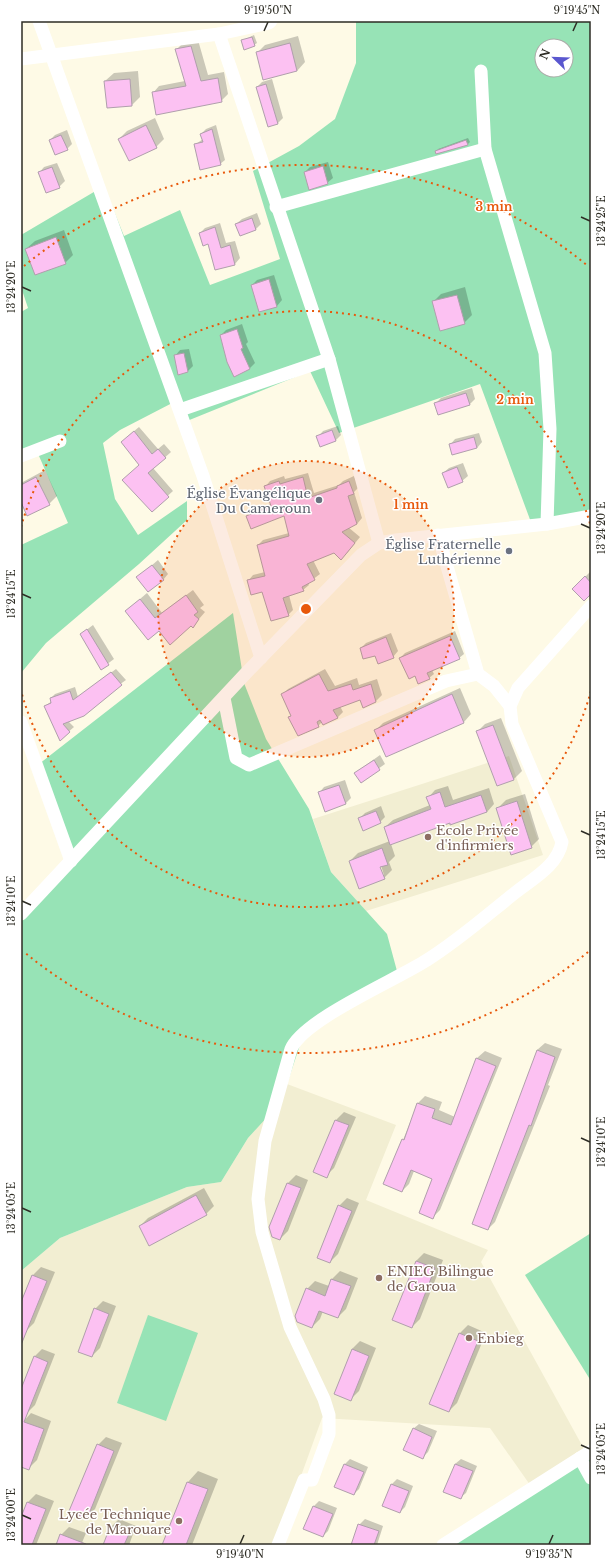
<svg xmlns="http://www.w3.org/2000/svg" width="612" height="1566" viewBox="0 0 612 1566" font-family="'Libre Baskerville',serif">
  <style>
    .built { fill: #f2eed2 }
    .green { fill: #97e3b6; fill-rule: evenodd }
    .shadow { fill: #0003; fill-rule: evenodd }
    .building { fill: #fcc1f2; stroke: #b09fac }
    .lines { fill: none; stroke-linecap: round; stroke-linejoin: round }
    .minor { stroke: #fff; stroke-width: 13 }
    .ticks { fill: none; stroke: #2e2d25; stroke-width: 1.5 }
    .ring { fill: none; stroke: #e8590c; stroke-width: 2; stroke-dasharray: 2 4 }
    .worship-dot { fill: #6b7280; stroke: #fff; stroke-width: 1.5 }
    .education-dot { fill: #8d6e63; stroke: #fff; stroke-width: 1.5 }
    .labels { text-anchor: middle; stroke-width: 3; stroke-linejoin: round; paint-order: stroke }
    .worship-label { font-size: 13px; fill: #5b616d; stroke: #fff; text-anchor: end }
    .education-label { font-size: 13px; fill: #785e54; stroke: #fff; text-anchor: start }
    .centre { fill: #e8590c; stroke: #fff; stroke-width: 2 }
    .ring-label { font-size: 12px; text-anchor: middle; font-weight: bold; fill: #e8590c; stroke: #fff; stroke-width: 3; stroke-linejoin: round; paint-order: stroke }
    .neatline { fill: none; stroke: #2e2d25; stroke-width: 1.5 }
    .ticks-label { font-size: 10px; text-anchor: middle; fill: #2e2d25 }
  </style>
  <rect width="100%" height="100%" fill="#fefae6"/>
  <!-- built -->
  <g class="built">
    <path d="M509,756L543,855L366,911L331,872L313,819Z"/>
    <path d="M287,1084L396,1125L366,1200L488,1250L481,1262L589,1458L535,1492L490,1428L322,1418L276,1545H21V1271L60,1238L187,1187L221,1182L248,1138L281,1102Z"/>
  </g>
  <!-- green -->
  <g class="green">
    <path d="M356,21H591V511L532,525L480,384L339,433L310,371L187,421L178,400L120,430L103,443L115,499L138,535L187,501V520L139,564L46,643L21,673V545L68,523L36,449L21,456V312L28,308L21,287V235L104,186L124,236L180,210L210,285L280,259L253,171L299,146L335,119L356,63ZM542,46H566V70H542Z"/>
    <path d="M233,613L244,683L266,739L309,809L331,872L387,934L397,971L302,1039L281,1102L248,1138L221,1182L187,1187L60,1238L21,1271V912L67,856L39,764Z"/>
    <path d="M591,1233V1381L525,1275Z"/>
    <path d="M148,1315L198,1333L166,1421L117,1403Z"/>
    <path d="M589,1458L591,1463V1545H452Z"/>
  </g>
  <!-- shadow -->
  <g class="shadow">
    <path d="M254,35L257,43L254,45L242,41Z"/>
    <path d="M298,36L305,62L297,71L257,53L265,45Z"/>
    <path d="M198,40L208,75L224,72L228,94L221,101L153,93L159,86L185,81L176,50L183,43Z"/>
    <path d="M138,71L140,97L132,105L105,81L114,73Z"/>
    <path d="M272,79L283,118L278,123L268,126L257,87L262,82Z"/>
    <path d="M155,118L164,139L156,147L119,139L127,131Z"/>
    <path d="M216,125L225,160L220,164L196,144L203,139L201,134L206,129Z"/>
    <path d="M67,130L72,144L67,149L50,140L55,135Z"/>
    <path d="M468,138L470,142L468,144L436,153L438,149Z"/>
    <path d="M328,162L333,178L327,183L305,172L310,167Z"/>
    <path d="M57,163L65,181L59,187L39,173L44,167Z"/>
    <path d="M257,213L261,224L256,229L240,235L236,224L242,219Z"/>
    <path d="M220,223L226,243L235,241L240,258L235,264L216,269L209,243L200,233L205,228Z"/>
    <path d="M64,230L73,255L65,263L26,249L35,241Z"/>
    <path d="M274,275L282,300L277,306L252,285L257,280Z"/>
    <path d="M465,287L472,315L464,323L433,302L441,294Z"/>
    <path d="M242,324L248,342L246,344L255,363L250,368L221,335L226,330Z"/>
    <path d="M189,349L193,366L188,371L175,356L180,350Z"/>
    <path d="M472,388L475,399L470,404L439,414L435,404L441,398Z"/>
    <path d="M338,426L341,435L336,440L318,437L323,431Z"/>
    <path d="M139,427L158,449L164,444L171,452L153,468L173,491L152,510L140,465L127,437Z"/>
    <path d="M479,433L482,442L477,448L450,445L455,439Z"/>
    <path d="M463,463L468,476L462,481L443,473L449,468Z"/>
    <path d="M45,470L57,496L49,504L21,500V483Z"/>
    <path d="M308,473L314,493L339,485L343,481L354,476L359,487L354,492L362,518L357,524L348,527L360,537L347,553L334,552L313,560L320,574L308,583L309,585L303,590L289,595L293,610L288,615L263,591L248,581L253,575L265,572L258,545L263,540L289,533L284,515L247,516L252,511L271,504L265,487L270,481L284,476L285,479Z"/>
    <path d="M158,560L168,574L163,580L138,577Z"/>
    <path d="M590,572L591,593L573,589Z"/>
    <path d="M193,590L204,605L200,608L205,612L193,626L159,630L126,611L147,593L162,613Z"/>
    <path d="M93,625L114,659L102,668L81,634Z"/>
    <path d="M455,631L464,654L459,658L432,670L434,674L429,678L415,675L400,658L405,653Z"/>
    <path d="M391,633L398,651L393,657L376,655L361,648L366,643Z"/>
    <path d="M116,669L126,680L68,721L74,727L60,739L45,706L52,701L51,698L55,694L75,687L78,697Z"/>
    <path d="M325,669L335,686L357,678L359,685L377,679L382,695L376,701L360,699L340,706L343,712L337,718L322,722L318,726L290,717L292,715L282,695L288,689Z"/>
    <path d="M460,688L471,714L464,722L387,755L376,730L383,723Z"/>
    <path d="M501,718L522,771L514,779L477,732L485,724Z"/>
    <path d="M380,755L385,764L361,781L355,773Z"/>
    <path d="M345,780L351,798L346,803L326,810L319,793L324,787Z"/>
    <path d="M448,786L453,800L489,788L494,804L487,812L450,821L391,844L395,856L389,862L392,870L384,878L350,861L358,853L390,841L385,827L393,820L430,805L428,798L435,790ZM380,862L384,875H382L378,863Z"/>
    <path d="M525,794L539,839L531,847L498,808L506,800Z"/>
    <path d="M381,806L385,817L380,822L359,819L365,813Z"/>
    <path d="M545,1043L562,1049L548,1085L550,1086L495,1222L488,1229L537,1050Z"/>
    <path d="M485,1051L502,1058L440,1210L433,1217V1179L414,1171L409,1184L402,1191L403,1140L418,1103L425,1096L442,1102L439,1110L455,1117L477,1058Z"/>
    <path d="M344,1112L356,1117L334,1168L326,1176L314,1171L336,1120Z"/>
    <path d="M296,1175L308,1180L288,1231L280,1239L288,1183Z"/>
    <path d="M204,1188L214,1206L206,1214L140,1226L148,1218Z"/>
    <path d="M347,1198L359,1203L338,1254L330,1262L339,1206Z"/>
    <path d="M424,1253L443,1260L420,1319L412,1327L394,1320L416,1261Z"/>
    <path d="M41,1267L55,1272L34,1323L26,1331L21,1329V1304L33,1275Z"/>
    <path d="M340,1271L358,1278L346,1309L338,1317L323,1311L320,1319L312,1327L307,1289L315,1281L329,1286L332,1279Z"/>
    <path d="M103,1301L116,1306L100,1348L92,1356L95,1309Z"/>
    <path d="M468,1325L486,1333L457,1403L449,1411L431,1404L460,1333Z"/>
    <path d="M360,1341L376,1348L359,1391L351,1399L352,1349Z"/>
    <path d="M42,1349L55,1354L35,1405L27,1413L21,1411V1392L34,1357Z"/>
    <path d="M31,1413L51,1421L37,1460L29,1468L21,1465V1426L23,1422Z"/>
    <path d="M419,1424L437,1431L428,1452L423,1457L413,1429Z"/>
    <path d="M106,1437L122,1443L95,1509L87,1517L98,1445Z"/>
    <path d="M350,1459L368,1467L359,1489L354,1494L345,1464Z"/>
    <path d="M461,1459L477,1466L466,1493L460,1498L455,1464Z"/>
    <path d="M198,1471L218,1479L192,1545H163L188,1482Z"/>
    <path d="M397,1479L413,1486L405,1507L400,1512L392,1484Z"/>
    <path d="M36,1494L54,1501L36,1545H21V1520L28,1502Z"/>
    <path d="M319,1501L337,1508L328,1531L323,1536L305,1528L314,1506Z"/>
    <path d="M119,1519L136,1526L129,1545H104L111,1527Z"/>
    <path d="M365,1519L383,1526L377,1545H352L359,1525Z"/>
    <path d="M69,1527L86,1533L81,1545H57L61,1535Z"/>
  </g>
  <!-- building -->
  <g class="building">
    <path d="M252,37L255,46L244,50L241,40Z"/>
    <path d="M290,43L297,71L263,80L256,52Z"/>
    <path d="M191,46L201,81L218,78L222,102L156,115L152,92L186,86L175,49Z"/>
    <path d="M130,79L132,106L107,108L104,81Z"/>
    <path d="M266,84L278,124L268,127L256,87Z"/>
    <path d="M146,125L157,148L129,161L118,139Z"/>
    <path d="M212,129L221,165L200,170L194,144L203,142L200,134Z"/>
    <path d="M61,135L68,150L55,155L49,140Z"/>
    <path d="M466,140L468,145L436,154L435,151Z"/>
    <path d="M323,166L328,184L309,190L304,172Z"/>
    <path d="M52,167L60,188L46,193L38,172Z"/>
    <path d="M252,218L256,230L240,236L235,224Z"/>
    <path d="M215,227L221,248L230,245L235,265L215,270L208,244L203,246L199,233Z"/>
    <path d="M56,237L66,264L35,275L25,249Z"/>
    <path d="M269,279L277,307L259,312L251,285Z"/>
    <path d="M457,295L465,324L440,331L432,301Z"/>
    <path d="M237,329L243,348L241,349L250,369L234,377L227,362L220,335Z"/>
    <path d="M184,353L188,372L178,375L174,355Z"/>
    <path d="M466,393L470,405L438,415L434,403Z"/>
    <path d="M332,430L336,441L320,447L316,436Z"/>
    <path d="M134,431L152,454L158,449L166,458L148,473L169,497L152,512L122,480L139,465L121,442Z"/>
    <path d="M474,437L477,448L452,455L449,444Z"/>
    <path d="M457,467L463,482L448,488L442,473Z"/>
    <path d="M36,477L50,505L27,516L21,502V485Z"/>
    <path d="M303,477L308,498L337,488V486L349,481L354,494L348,496L357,524L342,532L355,543L341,560L334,553L307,564L315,580L302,587L304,591L283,598L289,616L271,621L262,592L251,595L247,580L265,576L257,545L289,536L284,516L251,529L246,516L271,506L264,486L279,481L280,484Z"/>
    <path d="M152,565L164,580L148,592L136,577Z"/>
    <path d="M585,576L591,583V594L584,601L572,589Z"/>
    <path d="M186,595L198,612L194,615L199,619L193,628L191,626L170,645L159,631L148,640L125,611L140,599L155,618Z"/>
    <path d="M87,629L109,665L101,670L80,634Z"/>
    <path d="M450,636L460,659L427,673L430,679L418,684L415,676L409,679L399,658Z"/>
    <path d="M386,637L394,658L378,664L375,656L363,659L360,648Z"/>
    <path d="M111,672L122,685L84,716L63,724L70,732L60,741L44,706L51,703L50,698L70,691L73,700Z"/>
    <path d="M319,674L328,691L351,684L353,690L371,684L376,702L363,708L360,700L333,710L338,718L323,725L320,720L317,722L319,727L298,736L288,717L291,716L281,694Z"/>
    <path d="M452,694L464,723L386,757L374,730Z"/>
    <path d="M493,725L514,780L497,786L476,731Z"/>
    <path d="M374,760L380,770L361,783L354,773Z"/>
    <path d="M339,785L346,804L325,812L318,792Z"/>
    <path d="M440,792L445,807L481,795L487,812L450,825V823L390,845L384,827L431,809L426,797Z"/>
    <path d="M517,801L532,848L511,855L496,808Z"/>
    <path d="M376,811L381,823L363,831L358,818Z"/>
    <path d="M382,848L388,865L380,867L385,879L359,889L349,861Z"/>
    <path d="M537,1050L555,1057L531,1126L529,1125L488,1230L472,1224Z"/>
    <path d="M476,1058L496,1066L433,1219L419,1213L432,1179L411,1170L402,1192L383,1184L402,1139L404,1140L417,1103L435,1109L432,1118L451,1125Z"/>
    <path d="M335,1120L349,1125L327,1178L313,1172Z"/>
    <path d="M287,1183L301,1188L280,1240L272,1237L269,1227Z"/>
    <path d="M196,1195L207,1215L149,1246L139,1226Z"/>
    <path d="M338,1205L352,1211L330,1263L317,1258Z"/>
    <path d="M416,1261L435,1268L412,1328L392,1320Z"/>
    <path d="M32,1275L47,1281L21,1345V1302Z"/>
    <path d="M331,1279L351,1286L338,1318L319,1311L312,1328L297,1322L295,1316L306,1288L325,1296Z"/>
    <path d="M94,1308L109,1314L92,1357L78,1352Z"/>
    <path d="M459,1333L478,1341L449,1412L429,1404Z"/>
    <path d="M352,1349L369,1356L351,1401L334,1394Z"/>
    <path d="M34,1356L48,1362L24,1422L44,1429L29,1470L21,1467V1389Z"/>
    <path d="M413,1428L432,1437L423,1459L403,1450Z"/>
    <path d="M97,1444L114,1451L87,1519L69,1511Z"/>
    <path d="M344,1464L364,1472L354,1495L334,1487Z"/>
    <path d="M455,1464L473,1471L461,1499L443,1492Z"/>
    <path d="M187,1482L208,1489L186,1545H162Z"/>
    <path d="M391,1484L409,1491L400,1513L382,1506Z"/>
    <path d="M27,1502L46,1509L32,1545H21V1517Z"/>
    <path d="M313,1506L333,1514L323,1537L303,1529Z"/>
    <path d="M358,1524L379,1531L374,1545H351Z"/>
    <path d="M110,1527L129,1534L124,1545H103Z"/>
    <path d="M60,1534L86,1544V1545H56Z"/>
  </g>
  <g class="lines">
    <!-- minor -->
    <g class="minor">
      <path d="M39,21L203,476L261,658"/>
      <path d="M219,34L329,359L379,543"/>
      <path d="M21,59L219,34L269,23L271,21"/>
      <path d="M481,71L485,149L545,353L550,429L547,524"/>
      <path d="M276,207L485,149"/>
      <path d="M180,410L329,359"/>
      <path d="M21,456L60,441"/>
      <path d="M438,535L478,674L494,686L510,706"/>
      <path d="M224,698L236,758L249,765L446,681L478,674"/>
      <path d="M21,722L71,861"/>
      <path d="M21,914L248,671L361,555L379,543L396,540L547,524L591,516"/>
      <path d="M580,1458L591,1478"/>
      <path d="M278,1545L304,1480H312L329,1434V1415L324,1399L290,1327L262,1232L258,1199L265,1141L291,1049C304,1019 396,980 427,960C459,940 487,915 516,892C534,878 558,865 562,842L512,724L510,706L518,688L591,606"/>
      <path d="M443,1545L591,1451"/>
    </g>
  </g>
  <!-- ticks -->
  <path class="ticks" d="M264,31L268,22M573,31L577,22M581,217L590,221M22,287L31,291M581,524L590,528M22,594L31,598M581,831L590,835M22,901L31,905M581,1138L590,1142M22,1208L31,1212M581,1445L590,1449M22,1515L31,1519M240,1544L244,1535M549,1544L553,1535"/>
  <!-- distance rings -->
  <circle cx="306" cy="609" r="148" fill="#e8590c" fill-opacity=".12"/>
  <g class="ring">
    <circle cx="306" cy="609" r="148"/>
    <path d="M591 691A296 296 0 0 1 21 691M21 527A296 296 0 0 1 591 527"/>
    <path d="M588 952A444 444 0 0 1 24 952M24 266A444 444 0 0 1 588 266"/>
  </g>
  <!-- markers -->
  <g class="worship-dot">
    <circle cx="319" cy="500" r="4"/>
    <circle cx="509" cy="551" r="4"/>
  </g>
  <g class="education-dot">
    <circle cx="428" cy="837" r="4"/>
    <circle cx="379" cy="1278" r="4"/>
    <circle cx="469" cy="1338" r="4"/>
    <circle cx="179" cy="1521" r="4"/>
  </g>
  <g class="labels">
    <!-- worship labels -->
    <g class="worship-label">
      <text x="311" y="498">Église Évangélique<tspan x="311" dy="15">Du Cameroun</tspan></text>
      <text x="501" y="549">Église Fraternelle<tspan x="501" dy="15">Luthérienne</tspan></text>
    </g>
    <!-- education labels -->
    <g class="education-label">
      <text x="436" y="835">Ecole Privée<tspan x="436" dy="15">d'infirmiers</tspan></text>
      <text x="387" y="1276">ENIEG Bilingue<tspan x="387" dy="15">de Garoua</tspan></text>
      <text x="477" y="1343">Enbieg</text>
      <text x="171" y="1519" text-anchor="end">Lycée Technique<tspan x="171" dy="15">de Marouare</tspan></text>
    </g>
  </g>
  <circle cx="306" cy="609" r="6" class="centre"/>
  <g class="ring-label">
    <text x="494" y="211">3 min</text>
    <text x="515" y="404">2 min</text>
    <text x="411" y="509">1 min</text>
  </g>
  <!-- border -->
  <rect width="612" height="1566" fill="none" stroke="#ffffff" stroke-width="44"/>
  <!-- north arrow -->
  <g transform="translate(554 58) rotate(293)"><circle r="19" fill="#ffffff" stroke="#ababa8"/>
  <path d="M0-3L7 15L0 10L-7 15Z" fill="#5a57cf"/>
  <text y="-6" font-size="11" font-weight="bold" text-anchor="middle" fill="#2e2d25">N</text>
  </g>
  <rect x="22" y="22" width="568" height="1522" class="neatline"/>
  <g class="ticks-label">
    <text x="268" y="14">9°19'50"N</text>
    <text x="577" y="14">9°19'45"N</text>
    <text transform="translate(601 221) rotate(-90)" y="4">13°24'25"E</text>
    <text transform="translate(11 287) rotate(-90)" y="4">13°24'20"E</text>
    <text transform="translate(601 528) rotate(-90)" y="4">13°24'20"E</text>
    <text transform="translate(11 594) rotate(-90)" y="4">13°24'15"E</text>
    <text transform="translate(601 835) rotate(-90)" y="4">13°24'15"E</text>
    <text transform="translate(11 901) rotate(-90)" y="4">13°24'10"E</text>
    <text transform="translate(601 1142) rotate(-90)" y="4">13°24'10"E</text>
    <text transform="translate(11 1208) rotate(-90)" y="4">13°24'05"E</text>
    <text transform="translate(601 1449) rotate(-90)" y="4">13°24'05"E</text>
    <text transform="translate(11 1515) rotate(-90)" y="4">13°24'00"E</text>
    <text x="240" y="1558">9°19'40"N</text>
    <text x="549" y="1558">9°19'35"N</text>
  </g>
</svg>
